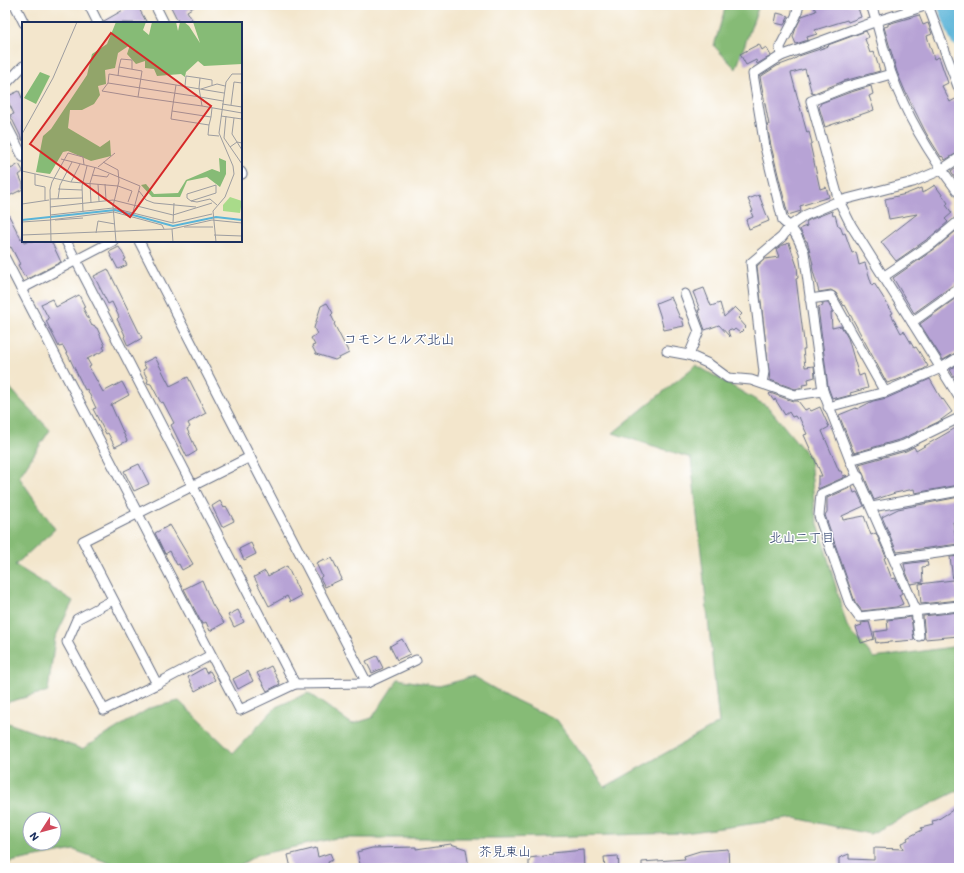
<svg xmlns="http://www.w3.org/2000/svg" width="964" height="873" viewBox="0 0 964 873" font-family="Itim,'Klee One',sans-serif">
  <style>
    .forest { fill: #86bb76; stroke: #50756a; fill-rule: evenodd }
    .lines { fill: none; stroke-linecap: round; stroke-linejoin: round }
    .river { stroke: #5ab4d8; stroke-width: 19 }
    .building { fill: #b7a3d5 }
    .minor-casing { stroke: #676f84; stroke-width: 11 }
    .minor { stroke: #fff; stroke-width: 9 }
    .labels { text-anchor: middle; stroke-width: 3; stroke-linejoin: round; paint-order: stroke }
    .neighbourhood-label { font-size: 13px; fill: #1b2f5e; stroke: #fff }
    .quarter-label { font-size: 14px; fill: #1b2f5e; stroke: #fff }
    .inset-river { fill: none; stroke: #5ab4d8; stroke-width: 2 }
    .inset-road { fill: none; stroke: #9d9da0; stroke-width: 1 }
    .view { fill: #d62828; fill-opacity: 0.15; stroke: #d62828; stroke-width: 2 }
    .inset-edge { fill: none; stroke: #1b2f5e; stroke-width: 2 }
  </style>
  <rect width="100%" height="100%" fill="#fff"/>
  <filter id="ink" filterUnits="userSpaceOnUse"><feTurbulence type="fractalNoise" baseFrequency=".025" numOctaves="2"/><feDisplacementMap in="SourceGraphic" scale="8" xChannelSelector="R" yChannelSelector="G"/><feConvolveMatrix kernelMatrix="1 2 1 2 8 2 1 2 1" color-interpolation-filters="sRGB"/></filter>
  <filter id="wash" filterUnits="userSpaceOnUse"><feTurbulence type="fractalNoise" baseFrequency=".012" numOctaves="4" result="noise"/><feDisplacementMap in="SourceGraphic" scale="16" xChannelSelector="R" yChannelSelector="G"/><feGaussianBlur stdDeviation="0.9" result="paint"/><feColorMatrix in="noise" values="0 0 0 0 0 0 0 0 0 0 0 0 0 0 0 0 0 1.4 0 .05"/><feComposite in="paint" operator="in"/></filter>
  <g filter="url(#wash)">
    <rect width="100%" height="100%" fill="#f3e6cc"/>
    <!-- forest -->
    <g class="forest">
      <path d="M726,5H759L736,69L714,46Z"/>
      <path d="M696,365L768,407L810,458L815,513L847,626L874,658L959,646V790L870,834L795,818L684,833L501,838H336L257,855L235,868H123L74,850L15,861L5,864V722L82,749L150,708L179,701L233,753L276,707L308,693L352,724L372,718L398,679L438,686L474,677L509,697L557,720L605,787L719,723L691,458L613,433ZM30,819H54V843H30Z"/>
      <path d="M5,382L19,398L50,430L19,477L55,529L15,565L73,601L55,638L48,691L5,703Z"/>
    </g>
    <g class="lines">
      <!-- river -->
      <path class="river" d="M947,5L959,37"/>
    </g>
    <g id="blocks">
      <!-- building -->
      <g class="building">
        <path d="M123,5H137L147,23H104V21L125,9Z"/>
        <path d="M170,5H197L187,11L194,23H179Z"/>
        <path d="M813,5H857L861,17L848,22L847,20L815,30L817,34L807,37L808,40L796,44L793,37L796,28L802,16L816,11Z"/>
        <path d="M777,13L789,16L784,25L775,23Z"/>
        <path d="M919,15L923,25L928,23L932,34L927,36L934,59L939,57L948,83L942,86L950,102L959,97V152L945,160L942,156L941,157L926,133L905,91L897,72L884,27L888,26V24Z"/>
        <path d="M866,31L869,37L865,39L870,53L874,52L880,71L844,81L812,94L805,69L791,73L807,133L809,132L812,143L810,144L820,189L826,187L829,197L800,206L801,211L788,215L771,146L767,125H769L760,77L777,66L793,60L799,56L829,46L828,45Z"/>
        <path d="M759,44L762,50L766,47L771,56L757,64L756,60L746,65L740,54Z"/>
        <path d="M871,86L873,94L869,96L874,110L825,127L819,107L821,103L848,93Z"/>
        <path d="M19,91L23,100V141L10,115L14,114L6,97Z"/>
        <path d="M5,157L11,169L19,164L23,171V172L19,175L23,184V189L5,198Z"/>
        <path d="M959,165V183L951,171Z"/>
        <path d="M935,185L948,203L946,205L952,213L945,219L948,222L929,238L896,261L881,242L917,214L889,219L885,199L906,194L921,188L922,193Z"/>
        <path d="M759,195L769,221L749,229L746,220L753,217L751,212L753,211L748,199Z"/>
        <path d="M5,208L21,239L22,238L24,243L29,241H51L61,262L27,279L25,275L24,276L18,265L20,264L11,247L8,248L5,242Z"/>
        <path d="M832,211L833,216L835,215L838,226H840L843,234L845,233L852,253L856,252L859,265L865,263L872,285L874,283L893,313L891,314L901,333L904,331L914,348L916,347L928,366L924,369L897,380L887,383L845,305L844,306L836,293L831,290L819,292L813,271L812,264H813L807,241H806L800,230L801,228L807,226L806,222L809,220Z"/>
        <path d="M956,231L959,234V281L914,313L893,278L936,248Z"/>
        <path d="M789,243L797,266L798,278L796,279L805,349H803L805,367L814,366L815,377L808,379L809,384L802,385L803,387L795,389L770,380L757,266L765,259L779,257L776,249L781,246Z"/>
        <path d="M119,247L126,259L124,260L127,265L118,269L109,252Z"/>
        <path d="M108,269L142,338L128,346L124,337L125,336L124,333L117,319L119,317L112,302L108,304L94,276Z"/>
        <path d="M704,288L711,306L720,303L724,317L735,307L742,314L738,318L746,327L740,333L735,329L733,331L730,329L728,331L730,337L719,325L705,330L698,310H700L693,292Z"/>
        <path d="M79,295L85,307L83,308L92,326L94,325L96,328H97L105,346L103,347L105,350L87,359L91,366L89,367L103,392L122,382L129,395L111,405L127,441L115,447L108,433L106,434L93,409L96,408L87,389L85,390L69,357L63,346L59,347L46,321L49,319L41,304L52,299L56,307Z"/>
        <path d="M671,297L680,318H682L684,326L664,330L660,315L656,303Z"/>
        <path d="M956,298L959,302V351L943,360L920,324Z"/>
        <path d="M327,303L333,313L331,315L335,323L334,324L349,353L335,360L316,354L312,346L315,345L311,338L317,334L314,328L321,306Z"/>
        <path d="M822,303H828L833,312L831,313L832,328L841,326L848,338L859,376L864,374L868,388L850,393L851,395L836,399L835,397L832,398L828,387L818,307L823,306Z"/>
        <path d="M155,357L170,386L188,377L206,413L188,423L190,427L187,429L197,451L187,457L171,425L174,423L163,402L161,403L151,384L147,383L148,380L143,370L146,368L143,363Z"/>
        <path d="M959,364V385L950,370Z"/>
        <path d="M930,379L942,400L943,399L952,412L938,422L902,439L854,453L839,415L856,408L857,409L873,401L887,398Z"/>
        <path d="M770,393L793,401H798L805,410L809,408L811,411L820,407L829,427L822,431L839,471H841L843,476L846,475L847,476L818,489V476H822L804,435L807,434L799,417L797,419L795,416L792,417L789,412L785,415L775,399L774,401L769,394Z"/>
        <path d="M959,426V485L915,493L914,489L895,493L874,500L859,464L906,451L914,447L916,451Z"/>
        <path d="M139,464L149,484L134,491L124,471Z"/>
        <path d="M852,487L854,493L857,492L864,506L842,516L843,520L864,516L871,535L876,533L886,557L884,558L892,579L895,578L902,593L899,595L903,604L896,607L862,611L855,602L825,515L827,512V498Z"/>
        <path d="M959,497V521L953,522L956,540H959V544L897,552L882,517L898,509Z"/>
        <path d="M220,501L224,508L226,506L234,521L222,527L212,506Z"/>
        <path d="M170,525L193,564L182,570L179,564L177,565L170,551L165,554L155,533Z"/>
        <path d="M251,543L256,554L244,560L239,549Z"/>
        <path d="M959,556V584H956L959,600L921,604L919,584L953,580L950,557Z"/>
        <path d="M332,558L342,579L325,587L320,578L322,576L316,563L324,559L325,561Z"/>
        <path d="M927,561L928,566L922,567L923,582L911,584L906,572L904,564Z"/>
        <path d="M287,566L301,596L290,602L287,596L269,606L254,577L265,571L268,576Z"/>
        <path d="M202,580L212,604L224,623L210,631L206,622L202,624L184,589Z"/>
        <path d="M238,610L244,622L234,627L228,615Z"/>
        <path d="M959,612V636L925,639L923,616Z"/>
        <path d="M911,617L914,640L879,643L878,642L876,643L874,632L888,630L887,620Z"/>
        <path d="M869,622L874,639L861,643L856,627L862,625L861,623Z"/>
        <path d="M402,639L410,654L397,660L390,646Z"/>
        <path d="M377,656L383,668L372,673L366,661Z"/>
        <path d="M271,666L280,684L267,691L257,673Z"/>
        <path d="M204,668L206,673L210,671L215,680L195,691L188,677Z"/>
        <path d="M248,671L253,681L238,689L233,679Z"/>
        <path d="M959,806V868H839V858L849,854V859L874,860V848L903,849L901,843L908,840L907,838L922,830L921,828L933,825L932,821L937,820Z"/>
        <path d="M451,844L466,849L469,868H361L357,852L372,848L416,847V849Z"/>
        <path d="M316,848L318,857L330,853L333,860L328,862L330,868H291L288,855Z"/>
        <path d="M728,849L729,868H642V862L685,859L684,856L700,851Z"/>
        <path d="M584,850L585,868H529V858L553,855L552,853Z"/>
        <path d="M618,856L619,868H605L604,857Z"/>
      </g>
    </g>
  </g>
  <g filter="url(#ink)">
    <use href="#blocks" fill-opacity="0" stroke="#676f84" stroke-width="1"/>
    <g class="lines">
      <!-- minor casing -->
      <g class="minor-casing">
        <g id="minor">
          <path d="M15,5L24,23"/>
          <path d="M89,5L98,23"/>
          <path d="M155,5L164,23"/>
          <path d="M871,5C879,27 883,50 891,73C906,115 932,158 959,193"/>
          <path d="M928,5L959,89"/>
          <path d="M781,56L780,47L796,16L799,5"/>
          <path d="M891,74L846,87L811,101L839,201L851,225L959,397"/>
          <path d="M5,85L23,66"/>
          <path d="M5,122L23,157"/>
          <path d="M241,172L242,174H241"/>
          <path d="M139,241L250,457"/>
          <path d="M5,258L21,289L113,241"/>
          <path d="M883,277L933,243L959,221"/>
          <path d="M21,289L240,710L295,684L66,241"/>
          <path d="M685,294L699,331L689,355"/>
          <path d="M810,299L831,296L885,392"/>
          <path d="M912,322L959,289"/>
          <path d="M667,351L689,355L709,364L728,378L751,380L795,395L823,391"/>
          <path d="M762,383L764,372L751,263L782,237L790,226L806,215L839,201L913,182L941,170L959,158"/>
          <path d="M828,407L885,392L941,368L959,357"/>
          <path d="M850,460L904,445L959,418"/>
          <path d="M859,477L821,494L819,516L850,605L859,617L959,606"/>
          <path d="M872,507L959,491"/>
          <path d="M895,559L959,550"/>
          <path d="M113,600L77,619L67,642L104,710L157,684"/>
          <path d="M919,636L916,610L850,460L823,391L804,252C798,238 795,230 783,221L765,147L753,74L781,56L877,21L928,5"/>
          <path d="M211,655L157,684L83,541L250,457L367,683L295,684"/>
          <path d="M367,683L416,660"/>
        </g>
      </g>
      <!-- minor -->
      <use href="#minor" class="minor"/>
    </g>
  </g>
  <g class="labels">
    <!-- neighbourhood labels -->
    <g class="neighbourhood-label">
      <text x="802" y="542">北山二丁目</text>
      <text x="505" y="856">芥見東山</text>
    </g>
    <!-- quarter labels -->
    <g class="quarter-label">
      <text x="399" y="344">コモンヒルズ北山</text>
    </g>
  </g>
  <!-- overview -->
  <g transform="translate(22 22)">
    <rect width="220" height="220" fill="#f3e6cc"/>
    <path d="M208,175L220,179L218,191L201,189V183Z" fill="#a9db8a"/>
    <path d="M94,0H124L121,8L127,13L130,0H154L156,9L158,0H162L167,4L178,21L171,0H220V42L182,44L176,39L164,50L163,55L159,52L135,54L132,47L123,46V39L114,42L105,32L108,23L96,31L93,46L83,48L84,62L76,64L78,73L72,82L60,88H48L46,106L78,125L88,118L89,134L69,139L46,129L41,130L28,152L14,150L21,114L29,107L65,53L70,32L85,22ZM18,50L28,54L14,82L2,76ZM197,136L204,139V152L198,165L185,155L165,159L158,175H130L119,163L124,162L132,172L156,171L164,158L190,147L198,150Z" fill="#86bb76"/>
    <path class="inset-river" d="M0,198L93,188L151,204L194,195L220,198"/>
    <path class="inset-road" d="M97,45L99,37L110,38V47M178,56L190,58V63M86,61L80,69L116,75L120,49L97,45L96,54M154,63L87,52L86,61L178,75M163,64L164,54L178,56L177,66L180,84L220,91M179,67L195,62L203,64M116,75L180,84M178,75L201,79M200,82L220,85M209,83L212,60L220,61M150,89L154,63L202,71M199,94L220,97M204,94L202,116L220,142M189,95L150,89L149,97L187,103L189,95L190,86M212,96L210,112L220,128M187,103L186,113L197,114M0,112L31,56L55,0M208,125L215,120L220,121M39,137L75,146L118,164L111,190M81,140L96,148L97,159L91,184L94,220M76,145L93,131M0,149L49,160L96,164L110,169L106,180M13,152V163L23,165V178M70,153L85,155L87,152M49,160L58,142M76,162L77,179M83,162L84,178M36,167L60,168M117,169L124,178L132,181L174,185M28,177L60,176M36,177L38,163L50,140M169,179L194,171V163L165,172V176L169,179L175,180L188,177L195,183M69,181L68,161L73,145M0,182L27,178M28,185L91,178L151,193L190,181M61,190L60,164L65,144M28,193L91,186L151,201L190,192M28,198L92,190L140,203L142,207M33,198L61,196M0,200L29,198M151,201L152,181M162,205H191M150,207L151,220M74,211L76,199L93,202M0,213L150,207L190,198L220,201M192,213L220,214M29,220L28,168L30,160L46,131L61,135L62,143M194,220L191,189L203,175L212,152L211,144L197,111L204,60L210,52H220"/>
    <path class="view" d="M89,11L189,84L108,195L8,122Z"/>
    <rect width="220" height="220" class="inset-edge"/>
  </g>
  <!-- margin -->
  <rect width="964" height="873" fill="none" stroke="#fff" stroke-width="20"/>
  <!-- north arrow -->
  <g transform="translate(42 831) rotate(234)"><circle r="19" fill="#ffffff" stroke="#a4acbf"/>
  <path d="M0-3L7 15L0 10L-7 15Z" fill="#d1495b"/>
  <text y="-6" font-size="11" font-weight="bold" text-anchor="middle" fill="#1b2f5e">N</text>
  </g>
</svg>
